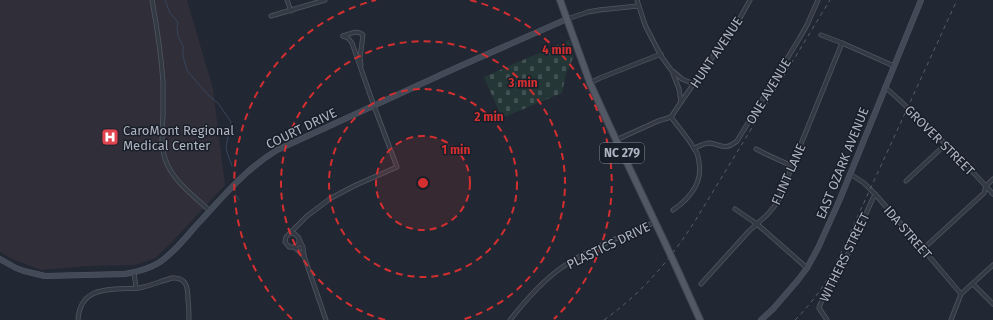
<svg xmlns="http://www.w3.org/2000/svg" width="993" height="320" viewBox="0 0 993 320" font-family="'Fira Sans',sans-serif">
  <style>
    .medical { fill: #302e39 }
    .cemetery { fill: url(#cemetery-stones) }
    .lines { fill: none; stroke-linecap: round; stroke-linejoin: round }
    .stream { stroke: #37455b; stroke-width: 1 }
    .street-casing { stroke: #515762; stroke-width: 5 }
    .secondary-casing { stroke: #515762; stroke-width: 6 }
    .primary-casing { stroke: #3d434e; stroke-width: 8 }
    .street { stroke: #343a44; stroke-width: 3.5 }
    .secondary { stroke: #424957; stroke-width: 5 }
    .primary { stroke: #525964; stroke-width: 6 }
    .rail { stroke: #565e6b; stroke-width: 1; stroke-dasharray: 4 4; stroke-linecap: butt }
    .primary-bridge-casing { stroke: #3d434e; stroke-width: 8; stroke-linecap: butt }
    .primary-bridge { stroke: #525964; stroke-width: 6 }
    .ring { fill: none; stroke: #d42f30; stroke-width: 2; stroke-dasharray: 7 5 }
    .labels { text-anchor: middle; stroke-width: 3; stroke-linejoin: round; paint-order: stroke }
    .shield { fill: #191f29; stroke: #818793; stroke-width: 1 }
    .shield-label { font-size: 12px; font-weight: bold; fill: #aeb4c1 }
    .street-label { font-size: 13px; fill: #aeb4c1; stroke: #191f29 }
    .poi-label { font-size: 13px; fill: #aeb4c1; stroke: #191f29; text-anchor: start }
    .centre { fill: #d42f30; stroke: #191f29; stroke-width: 2 }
    .ring-label { font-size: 12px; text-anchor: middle; font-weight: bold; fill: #d42f30; stroke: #191f29; stroke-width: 3; stroke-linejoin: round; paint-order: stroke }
  </style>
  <defs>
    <pattern id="cemetery-stones" width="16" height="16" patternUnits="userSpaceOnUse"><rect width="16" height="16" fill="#253637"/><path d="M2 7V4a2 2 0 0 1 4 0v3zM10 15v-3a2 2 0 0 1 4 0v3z" fill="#425152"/></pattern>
  </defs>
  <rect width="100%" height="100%" fill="#212833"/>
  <!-- medical -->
  <path class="medical" d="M0,0H187L213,89L225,185L171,243L155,258L135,265L89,266L41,270L12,259L0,252Z"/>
  <!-- cemetery -->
  <path class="cemetery" d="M569,40L574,56L566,74L562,93L502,118L484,77Z"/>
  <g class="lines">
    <!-- stream -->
    <g class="stream">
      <path d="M165,0L170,13L177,21L178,25L177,27L178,36L183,46V56L186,67L188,72L209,96L218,103L231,122L226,147L227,152L232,166"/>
      <path d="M236,195L239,200"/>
    </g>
    <!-- street casing -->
    <g class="street-casing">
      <g id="street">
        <path d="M152,0C157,27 161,54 163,82C163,93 163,104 163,115C162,133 160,150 168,166C177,184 195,197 210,211"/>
        <path d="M287,0L291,11"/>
        <path d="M637,0L645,25L661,56L672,71L679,89L681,102L671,117"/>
        <path d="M271,16L325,0"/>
        <path d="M567,19L588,12L599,10L638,6"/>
        <path d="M821,35L842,43L894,66"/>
        <path d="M343,36C350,34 358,29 363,35L360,58L361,65"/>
        <path d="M674,72L682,79L694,84"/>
        <path d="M590,83L600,78L661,54"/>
        <path d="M885,87C923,121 959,156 993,194"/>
        <path d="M681,102L740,18L750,0"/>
        <path d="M671,117C679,128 689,139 695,150C698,153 698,157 699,162C703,183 689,199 673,210"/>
        <path d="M616,140L658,121L671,117"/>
        <path d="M695,148C699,146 704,143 710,143C722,145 725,151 737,141L799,39L807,25L818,0"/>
        <path d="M756,149L768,155L792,166"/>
        <path d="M850,174L864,183L875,194L923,249L961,294"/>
        <path d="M906,181L946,144"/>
        <path d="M735,209L757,224L807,268"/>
        <path d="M290,233L295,234L299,238V244L294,247"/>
        <path d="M300,241L303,247L304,256L326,320"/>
        <path d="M923,249L984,193L986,186L993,179"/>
        <path d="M304,256L294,247H289L285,242L286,237L307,216L331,198L356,185L397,167L374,106L352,43L348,38L343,36"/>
        <path d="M134,272L136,288"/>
        <path d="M701,284L749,231L767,215L777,203L782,193L792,166L842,43"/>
        <path d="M973,284L993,304"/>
        <path d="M78,320C80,284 113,290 139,288C150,286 161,281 172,278C187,277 188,288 188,300C189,307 189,313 189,320"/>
        <path d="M510,320C525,301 541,282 561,268C589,248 624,236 655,222"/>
        <path d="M827,320L819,308C823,294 834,283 840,270C853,245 863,219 875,194"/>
        <path d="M951,320L961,294L993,265"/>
      </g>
    </g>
    <!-- secondary casing -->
    <g class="secondary-casing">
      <g id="secondary">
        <path d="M0,259L16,268L24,271L45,276L125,274C137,272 149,269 160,262C173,253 184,240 194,228C221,199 243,171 277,150L458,67L567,19"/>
        <path d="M761,320L773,309L798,280L807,268L818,248L840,199L921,0"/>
      </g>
    </g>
    <!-- primary casing -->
    <g class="primary-casing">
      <g id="primary">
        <path d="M560,0L590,83L610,127L665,243"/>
        <path d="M678,271L700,320"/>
      </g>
    </g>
    <!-- street -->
    <use href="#street" class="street"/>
    <!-- secondary -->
    <use href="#secondary" class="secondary"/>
    <!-- primary -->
    <use href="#primary" class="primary"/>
    <!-- rail -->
    <g class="rail">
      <path d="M604,320C642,293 670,260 695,221L830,0"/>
      <path d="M795,320C810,305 822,289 833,270L957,0"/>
    </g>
    <!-- primary-bridge casing -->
    <g class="primary-bridge-casing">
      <path id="primary-bridge" d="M665,243L678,271"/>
    </g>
    <!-- primary-bridge -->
    <use href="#primary-bridge" class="primary-bridge"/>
  </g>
  <!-- distance rings -->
  <circle cx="423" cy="183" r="47" fill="#d42f30" fill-opacity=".12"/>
  <g class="ring">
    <circle cx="423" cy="183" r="47"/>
    <circle cx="423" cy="183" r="94"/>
    <path d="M385 320A142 142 0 1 1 461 320"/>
    <path d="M292 319A189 189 0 0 1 376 0M470 0A189 189 0 0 1 554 319"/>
  </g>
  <!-- icons -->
  <defs>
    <g id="hospital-square" transform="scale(0.9)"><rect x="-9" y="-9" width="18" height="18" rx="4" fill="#e0444e" stroke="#191f29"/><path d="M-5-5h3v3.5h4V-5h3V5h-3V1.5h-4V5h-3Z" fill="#fff"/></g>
  </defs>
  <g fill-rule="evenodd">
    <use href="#hospital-square" x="110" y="137"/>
  </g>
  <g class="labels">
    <!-- shield labels -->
    <rect class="shield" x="600" y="143" width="44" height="20" rx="3"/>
    <g class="shield-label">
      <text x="622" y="157">NC 279</text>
    </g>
    <!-- street labels -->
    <g class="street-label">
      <text transform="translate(716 52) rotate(-56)" y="5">HUNT AVENUE</text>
      <text transform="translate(768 91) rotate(-59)" y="5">ONE AVENUE</text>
      <text transform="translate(301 128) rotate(-26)" y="5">COURT DRIVE</text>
      <text transform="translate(940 140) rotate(45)" y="5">GROVER STREET</text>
      <text transform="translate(842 163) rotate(-68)" y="5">EAST OZARK AVENUE</text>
      <text transform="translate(788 174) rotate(-66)" y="5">FLINT LANE</text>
      <text transform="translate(908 232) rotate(49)" y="5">IDA STREET</text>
      <text transform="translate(608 245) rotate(-26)" y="5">PLASTICS DRIVE</text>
      <text transform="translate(844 257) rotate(-64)" y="5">WITHERS STREET</text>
    </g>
    <!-- poi labels -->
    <g class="poi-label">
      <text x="123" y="135">CaroMont Regional<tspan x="123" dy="15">Medical Center</tspan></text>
    </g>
  </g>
  <circle cx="423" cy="183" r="6" class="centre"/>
  <g class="ring-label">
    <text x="557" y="54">4 min</text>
    <text x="523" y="87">3 min</text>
    <text x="489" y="121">2 min</text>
    <text x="456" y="154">1 min</text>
  </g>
</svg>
